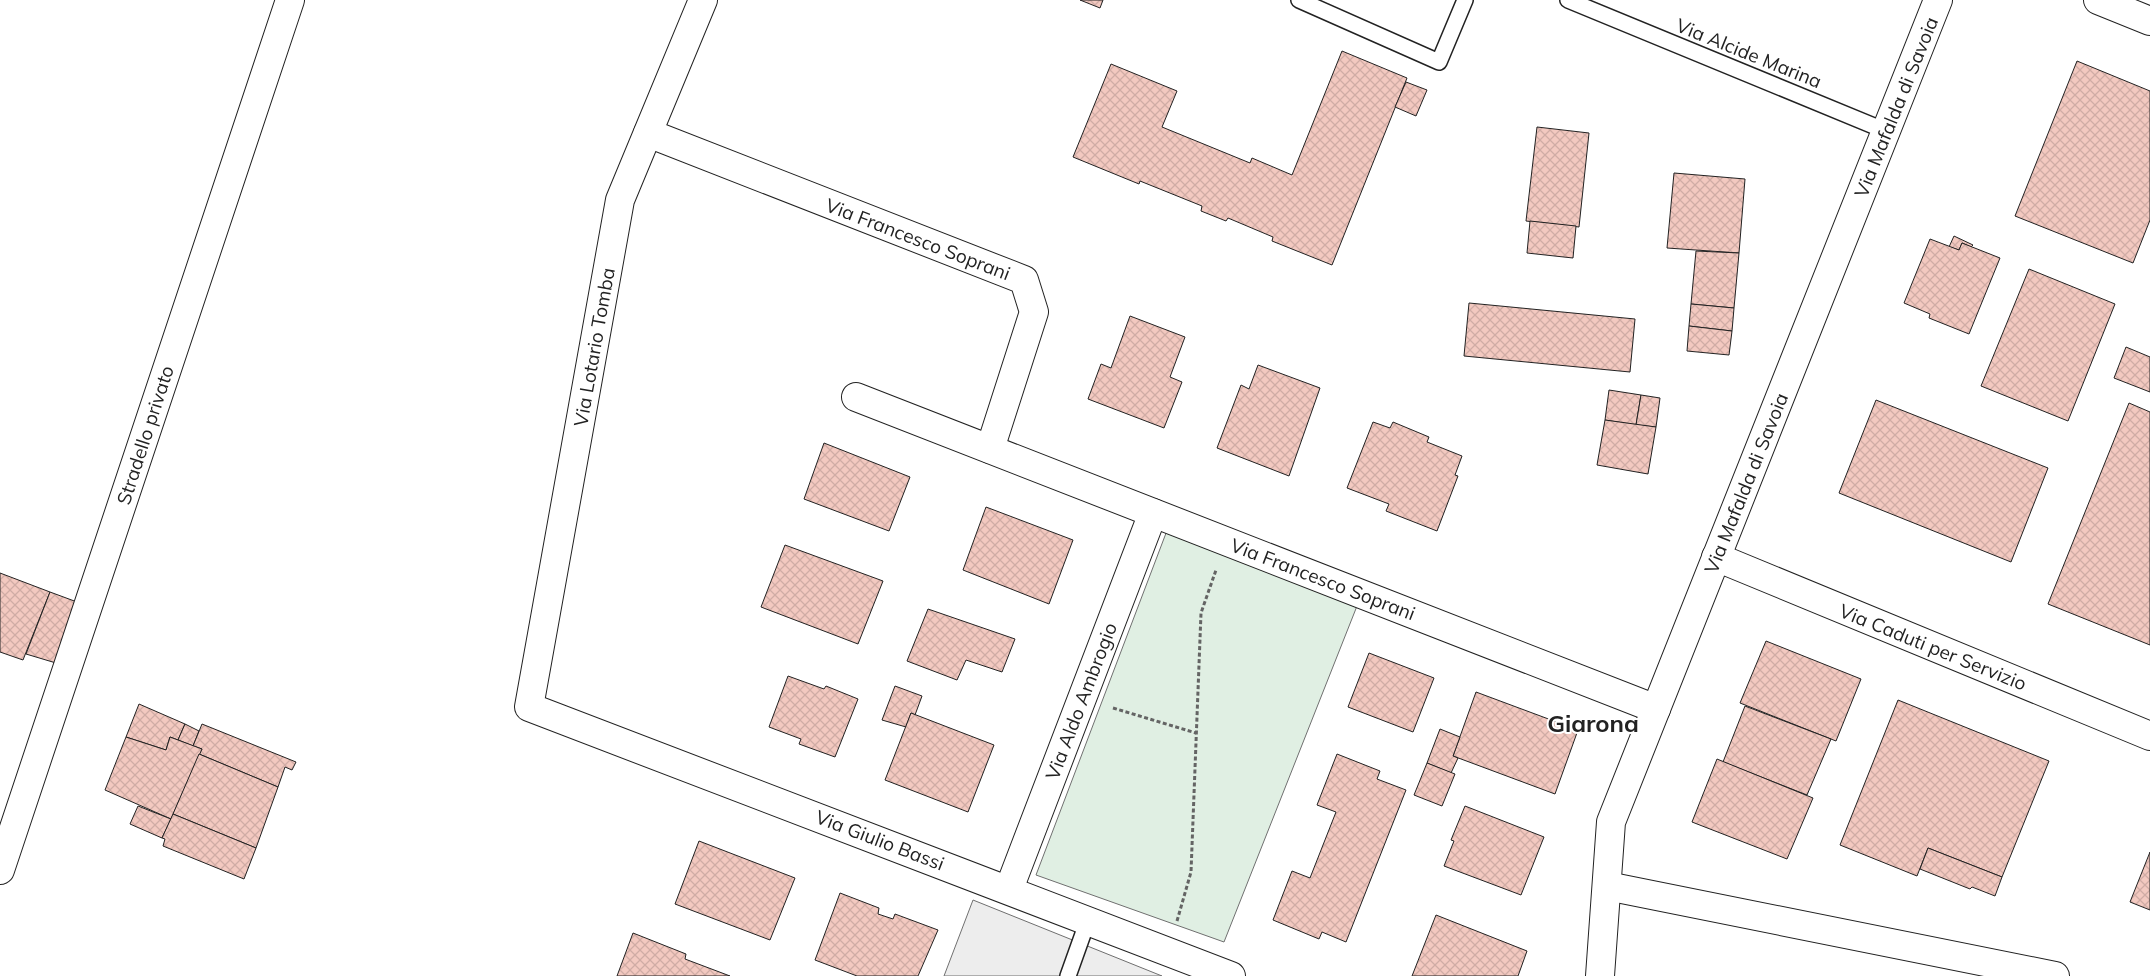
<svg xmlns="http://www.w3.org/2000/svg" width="2150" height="976" viewBox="0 0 2150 976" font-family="Mulish,sans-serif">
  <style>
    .park { fill: #e0efe3; stroke: #6f6f6f }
    .parking { fill: #ededed; stroke: #6f6f6f }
    .building { fill: url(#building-cross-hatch); stroke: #222 }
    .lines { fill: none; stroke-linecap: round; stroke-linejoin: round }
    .service-casing { stroke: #222; stroke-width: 18 }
    .minor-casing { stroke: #222; stroke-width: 30 }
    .path { stroke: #646464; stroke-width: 3; stroke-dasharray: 4 2.5; stroke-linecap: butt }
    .service { stroke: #fff; stroke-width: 15 }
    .minor { stroke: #fff; stroke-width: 28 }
    .labels { text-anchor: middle; stroke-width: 4; stroke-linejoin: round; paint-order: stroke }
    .street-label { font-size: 19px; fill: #222; stroke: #fff }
    .district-label { font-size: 24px; font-weight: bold; fill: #222; stroke: #fff }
  </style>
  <defs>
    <pattern id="building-cross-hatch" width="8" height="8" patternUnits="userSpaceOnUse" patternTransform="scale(1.25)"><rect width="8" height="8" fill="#f3c9c0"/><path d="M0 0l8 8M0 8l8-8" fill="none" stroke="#d0aca5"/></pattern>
  </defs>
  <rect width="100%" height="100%" fill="#fff"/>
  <!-- park -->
  <path class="park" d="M1171,520L1357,606L1224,942L1036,875Z"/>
  <!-- parking -->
  <path class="parking" d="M973,900L1162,976H944Z"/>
  <!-- building -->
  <g class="building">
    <path d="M1080,0H1103L1100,8Z"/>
    <path d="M1342,51L1407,78L1332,265L1272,241L1273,237L1228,218L1226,221L1201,211L1202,206L1140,181L1139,184L1073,157L1111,64L1177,91L1162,127L1250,163L1252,158L1292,175Z"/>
    <path d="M2077,61L2150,91V220L2133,263L2015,216Z"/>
    <path d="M1406,82L1427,90L1416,116L1395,107Z"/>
    <path d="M1537,127L1589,133L1579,227L1526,221Z"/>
    <path d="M1674,173L1745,179L1739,253L1667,248Z"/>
    <path d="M1530,221L1576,226L1573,258L1527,253Z"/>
    <path d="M1954,236L1973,245L1971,247L1962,243L1959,250L1949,247Z"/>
    <path d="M1930,239L1959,250L1962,243L2000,258L1969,334L1929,318L1930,314L1904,303Z"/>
    <path d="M1696,251L1739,253L1734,308L1691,304Z"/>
    <path d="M2029,269L2115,304L2068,421L1981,386Z"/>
    <path d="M1469,303L1635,319L1630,372L1464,356Z"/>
    <path d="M1691,304L1734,308L1732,331L1689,326Z"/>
    <path d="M1130,316L1185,337L1170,377L1182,382L1164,428L1088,399L1101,364L1111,368Z"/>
    <path d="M1689,326L1732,331L1729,355L1687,351Z"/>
    <path d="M2126,347L2150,357V392L2114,378Z"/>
    <path d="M1258,365L1320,388L1289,476L1217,448L1241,385L1249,389Z"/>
    <path d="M1609,390L1641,395L1636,425L1605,420Z"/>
    <path d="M1641,395L1660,398L1656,427L1636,425Z"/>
    <path d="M1876,400L2048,468L2011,562L1839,493Z"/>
    <path d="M2129,403L2150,412V645L2048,604Z"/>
    <path d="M1605,420L1656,427L1648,474L1597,465Z"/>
    <path d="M1373,422L1390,428L1393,422L1429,437L1427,442L1462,456L1455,475L1458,476L1437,531L1386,511L1389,504L1347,488Z"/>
    <path d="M824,443L910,477L889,531L804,499Z"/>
    <path d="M986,507L1073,540L1049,604L963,570Z"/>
    <path d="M785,545L883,581L858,644L761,607Z"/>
    <path d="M0,573L50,592L23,660L0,652Z"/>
    <path d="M50,592L77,602L56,663L26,654Z"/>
    <path d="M928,609L1015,639L1002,672L966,660L957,680L907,661Z"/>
    <path d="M1766,641L1861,679L1836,741L1740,703Z"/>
    <path d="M1369,653L1434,678L1413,732L1348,707Z"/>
    <path d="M788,676L824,689L826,686L858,699L835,757L799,744L801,739L769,727Z"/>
    <path d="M895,686L922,696L915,715L911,713L906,727L882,720Z"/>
    <path d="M1476,692L1578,730L1555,794L1453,756Z"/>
    <path d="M1898,700L2049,761L2002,877L1928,848L1917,876L1840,845Z"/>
    <path d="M139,704L185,724L178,740L170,737L166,750L126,737Z"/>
    <path d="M1745,706L1831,739L1807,795L1723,762Z"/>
    <path d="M911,713L994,745L968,812L885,780Z"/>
    <path d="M185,724L199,731L193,746L178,740Z"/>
    <path d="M202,724L296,762L292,770L285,767L278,787L199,754L202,749L193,746Z"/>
    <path d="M1440,729L1460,737L1453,756L1458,758L1451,773L1427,763Z"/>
    <path d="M126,737L166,750L170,737L202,749L171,819L105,790Z"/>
    <path d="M199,754L278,787L256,848L173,814Z"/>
    <path d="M1337,754L1380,771L1377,779L1406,790L1346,942L1322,932L1319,939L1273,920L1292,871L1310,878L1336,812L1317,805Z"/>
    <path d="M1717,759L1813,798L1787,859L1692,822Z"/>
    <path d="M1427,763L1455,774L1442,806L1414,795Z"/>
    <path d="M138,806L171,819L162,838L130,824Z"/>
    <path d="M1465,806L1544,837L1521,895L1444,866L1454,841L1451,840Z"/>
    <path d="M173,814L256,848L244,879L163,846L165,839L162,838Z"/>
    <path d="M699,841L795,878L770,940L675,904Z"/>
    <path d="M1928,848L2002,877L1995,896L1972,887L1970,889L1920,869Z"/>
    <path d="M2150,852V910L2130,902Z"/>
    <path d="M840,893L879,908L878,914L893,919L895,914L938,930L918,976H857L815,960Z"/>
    <path d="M1436,915L1527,951L1518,976H1412Z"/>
    <path d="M633,933L686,954L685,959L730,976H617Z"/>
  </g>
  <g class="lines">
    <!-- service casing -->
    <g class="service-casing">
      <g id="service">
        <path d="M1299,0L1439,62L1465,0"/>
        <path d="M1568,0L1886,131"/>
        <path d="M1068,976L1088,920"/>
      </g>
    </g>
    <!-- minor casing -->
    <g class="minor-casing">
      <g id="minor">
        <path d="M703,0L620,200L529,707L1231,976"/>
        <path d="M2098,0L2150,21"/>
        <path d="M648,133L1024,280L1034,312L990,449"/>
        <path d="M856,397L1656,709"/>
        <path d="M1716,557L2150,736"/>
        <path d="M0,870L290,0"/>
        <path d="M1607,886L2055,976"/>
        <path d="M1009,889L1153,513"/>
        <path d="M1600,976L1611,822L1938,0"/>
      </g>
    </g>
    <!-- path -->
    <g class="path">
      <path d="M1113,708L1196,733"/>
      <path d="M1177,921L1191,872L1201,613L1216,570"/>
    </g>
    <!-- service -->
    <use href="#service" class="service"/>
    <!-- minor -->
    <use href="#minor" class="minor"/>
  </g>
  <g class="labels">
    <!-- street labels -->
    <g class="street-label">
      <text transform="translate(1749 53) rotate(22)" y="7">Via Alcide Marina</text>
      <text transform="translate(1896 107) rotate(-68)" y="7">Via Mafalda di Savoia</text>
      <text transform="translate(918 239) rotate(21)" y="7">Via Francesco Soprani</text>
      <text transform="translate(594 347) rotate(-80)" y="7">Via Lotario Tomba</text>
      <text transform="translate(145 435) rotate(-72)" y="7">Stradello privato</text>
      <text transform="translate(1746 483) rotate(-68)" y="7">Via Mafalda di Savoia</text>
      <text transform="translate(1323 579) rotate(21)" y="7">Via Francesco Soprani</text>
      <text transform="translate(1933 647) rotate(22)" y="7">Via Caduti per Servizio</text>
      <text transform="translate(1081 701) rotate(-69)" y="7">Via Aldo Ambrogio</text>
      <text transform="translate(880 840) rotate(21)" y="7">Via Giulio Bassi</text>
    </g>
    <!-- district labels -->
    <g class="district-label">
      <text x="1593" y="732">Giarona</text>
    </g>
  </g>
</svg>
